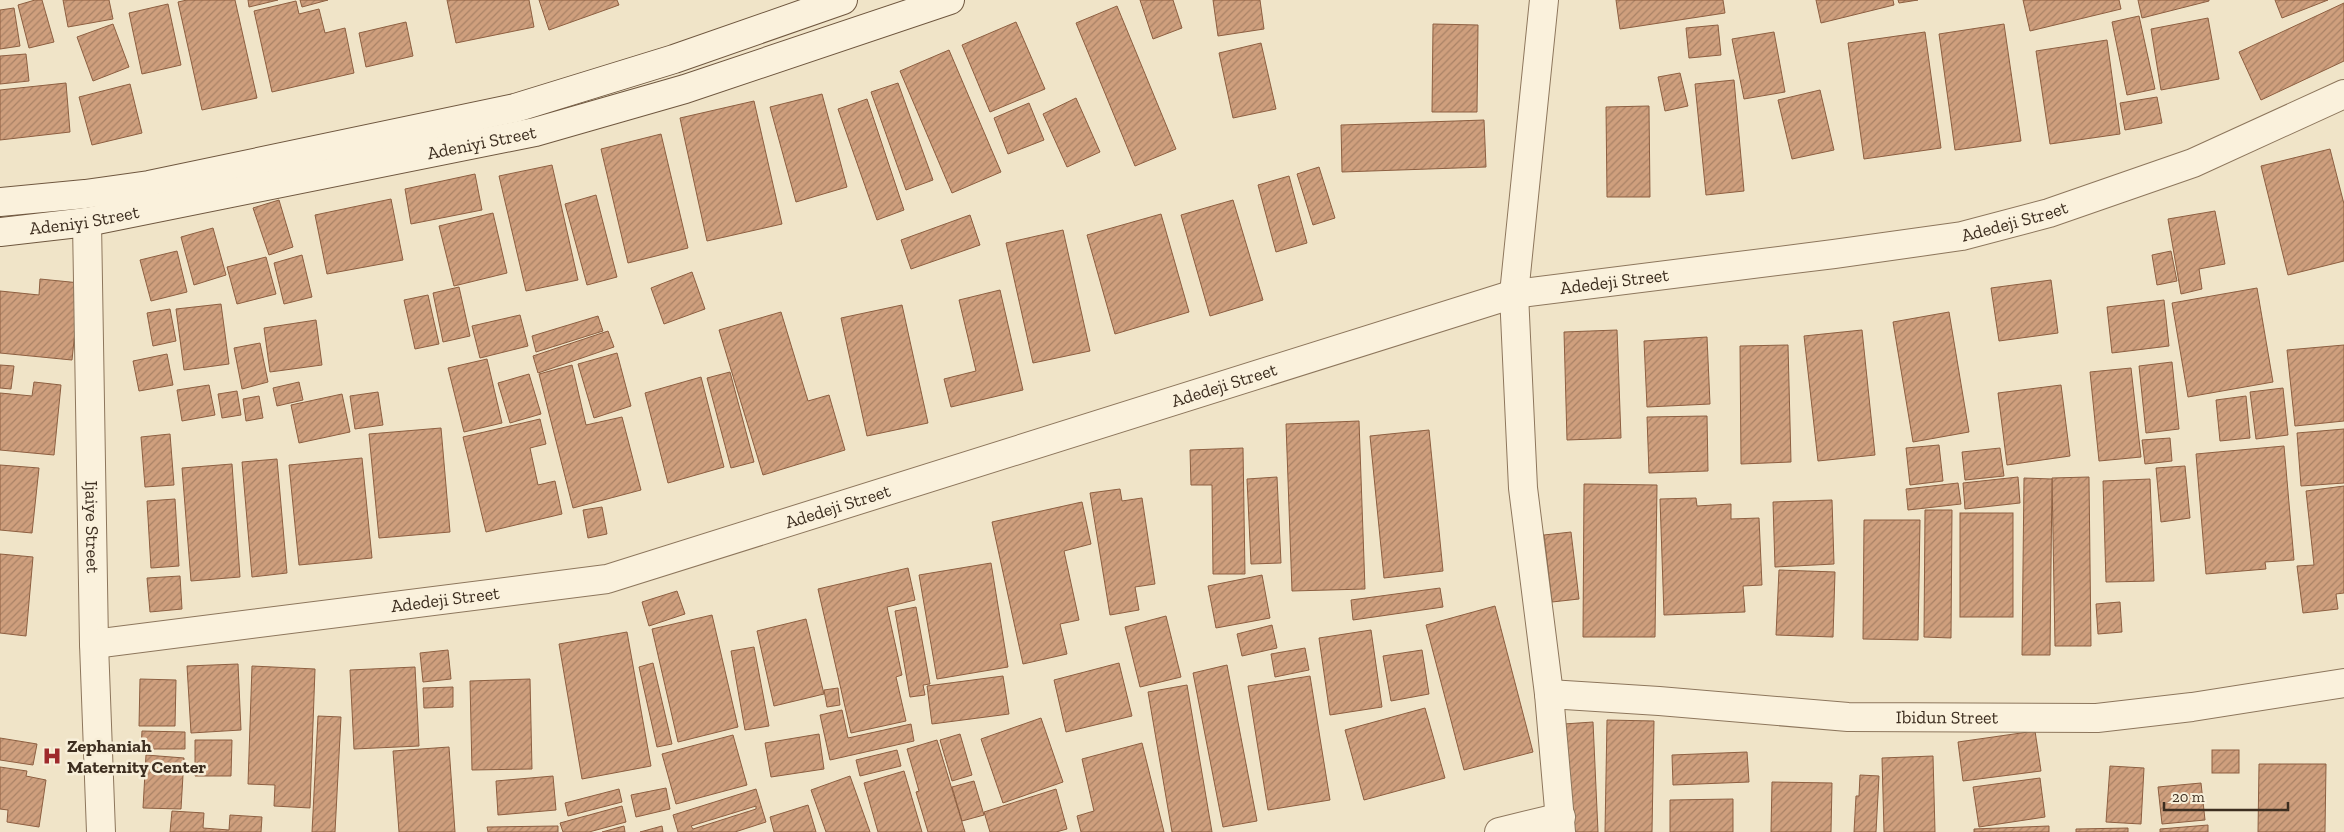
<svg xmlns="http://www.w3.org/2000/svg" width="2344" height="832" viewBox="0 0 2344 832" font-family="'Zilla Slab',serif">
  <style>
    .building { fill: url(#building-hatch); stroke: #8d5f41; fill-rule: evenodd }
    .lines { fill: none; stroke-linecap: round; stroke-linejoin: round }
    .street-casing { stroke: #8d765c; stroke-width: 30 }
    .secondary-casing { stroke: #6f573f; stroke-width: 30 }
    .street { stroke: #faf1dc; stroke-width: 28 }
    .secondary { stroke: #faf1dc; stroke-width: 28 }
    .labels { text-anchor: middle; stroke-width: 5; stroke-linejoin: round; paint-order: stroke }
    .street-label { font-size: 18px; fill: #3d2e20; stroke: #f7eed8 }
    .poi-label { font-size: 18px; font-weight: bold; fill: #3d2e20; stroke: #f7eed8; text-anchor: start }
  </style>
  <defs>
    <pattern id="building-hatch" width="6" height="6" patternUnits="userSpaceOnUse" patternTransform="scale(1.25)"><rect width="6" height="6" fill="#cf9f7d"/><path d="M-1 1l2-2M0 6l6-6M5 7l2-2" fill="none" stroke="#a98266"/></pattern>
  </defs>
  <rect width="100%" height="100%" fill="#f0e4c8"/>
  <!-- building -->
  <g class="building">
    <path d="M35,0H42L54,42L29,48L18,5Z"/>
    <path d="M63,0H109L113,19L68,27Z"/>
    <path d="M187,0H235L257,98L202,110L178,2Z"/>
    <path d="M248,0H278L249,7Z"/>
    <path d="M300,0H328L302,7Z"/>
    <path d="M447,0H529L534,27L456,43Z"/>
    <path d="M539,0H617L619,5L549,30Z"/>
    <path d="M1140,0H1173L1182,28L1153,39Z"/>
    <path d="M1213,0H1260L1264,29L1218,36Z"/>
    <path d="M1616,0H1723L1725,13L1620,29Z"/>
    <path d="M1816,0H1893L1894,5L1821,23Z"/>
    <path d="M1898,0H1918L1899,3Z"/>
    <path d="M2023,0H2119L2121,9L2030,31Z"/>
    <path d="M2138,0H2209V1L2142,18Z"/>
    <path d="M2275,0H2328L2282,18Z"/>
    <path d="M296,1L299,14L319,9L325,33L345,28L354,73L272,92L254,11Z"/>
    <path d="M2344,3V61L2261,100L2239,52Z"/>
    <path d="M168,4L181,65L142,74L129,13Z"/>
    <path d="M1117,6L1176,149L1135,166L1076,23Z"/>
    <path d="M14,8L20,46L0,49V10Z"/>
    <path d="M2139,16L2155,89L2127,95L2112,22Z"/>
    <path d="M2208,18L2219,79L2161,90L2151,29Z"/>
    <path d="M406,22L413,56L366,67L359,33Z"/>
    <path d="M1016,22L1045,89L990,112L962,45Z"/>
    <path d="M113,24L129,67L93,81L77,37Z"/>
    <path d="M1433,24L1478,25L1477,112H1432Z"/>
    <path d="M2004,24L2021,141L1955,150L1939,34Z"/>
    <path d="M1718,25L1721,55L1689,58L1686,28Z"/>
    <path d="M1774,32L1785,92L1744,99L1732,39Z"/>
    <path d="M1925,32L1941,148L1864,159L1848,43Z"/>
    <path d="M2107,40L2120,134L2050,144L2036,51Z"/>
    <path d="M1261,43L1276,109L1233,118L1219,53Z"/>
    <path d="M949,50L1001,172L952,193L900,71Z"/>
    <path d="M26,54L29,81L0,84V56Z"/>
    <path d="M1680,73L1688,106L1665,111L1658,77Z"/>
    <path d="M1734,80L1744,191L1706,195L1695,84Z"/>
    <path d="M66,83L70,132L0,140V90Z"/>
    <path d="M898,83L933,180L906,190L871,92Z"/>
    <path d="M130,84L142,133L92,145L79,97Z"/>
    <path d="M1820,90L1834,150L1792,159L1778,100Z"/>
    <path d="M822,94L847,187L796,202L770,107Z"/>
    <path d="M2157,97L2162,123L2125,130L2120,103Z"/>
    <path d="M1076,98L1100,152L1067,167L1043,114Z"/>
    <path d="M867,99L904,210L877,220L838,109Z"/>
    <path d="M754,101L782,224L707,241L680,118Z"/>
    <path d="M1029,103L1044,140L1008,154L994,118Z"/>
    <path d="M1649,106L1650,197H1607L1606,107Z"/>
    <path d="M1484,120L1486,167L1342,172L1341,125Z"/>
    <path d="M661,134L688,248L628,263L601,149Z"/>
    <path d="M2330,149L2344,204V261L2288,275L2261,166Z"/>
    <path d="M552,165L578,280L526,291L499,176Z"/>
    <path d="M1319,167L1335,218L1313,225L1297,174Z"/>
    <path d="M475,174L482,210L411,224L405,189Z"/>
    <path d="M1289,176L1307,243L1276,252L1258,185Z"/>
    <path d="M596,195L617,277L587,285L565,204Z"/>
    <path d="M391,199L403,260L327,274L315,215Z"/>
    <path d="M279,200L293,247L269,255L253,208Z"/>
    <path d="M1233,200L1263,300L1210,316L1181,215Z"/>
    <path d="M2215,211L2225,264L2199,269L2202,289L2181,294L2168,219Z"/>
    <path d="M493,213L507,273L454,286L439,226Z"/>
    <path d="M1161,214L1189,312L1115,334L1087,235Z"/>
    <path d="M970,215L980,245L911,269L901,240Z"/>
    <path d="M213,228L226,275L194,285L181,237Z"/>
    <path d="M1063,230L1090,351L1033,363L1006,243Z"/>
    <path d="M177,251L187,292L151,301L140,260Z"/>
    <path d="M2171,251L2177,281L2157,285L2152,255Z"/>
    <path d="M302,255L312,297L284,304L274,263Z"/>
    <path d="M266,257L276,294L237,304L227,267Z"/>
    <path d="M692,272L705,309L664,324L651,288Z"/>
    <path d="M40,279L80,283L72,360L0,353V291L39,295Z"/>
    <path d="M2051,280L2058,333L1999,341L1991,288Z"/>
    <path d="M459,287L470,336L443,342L433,293Z"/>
    <path d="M2257,288L2273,382L2188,397L2172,303Z"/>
    <path d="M1000,290L1023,390L951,407L944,379L976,371L959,300Z"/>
    <path d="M428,295L439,344L415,349L404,300Z"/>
    <path d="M2164,300L2169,346L2112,353L2107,307Z"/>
    <path d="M221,304L229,364L184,370L176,309Z"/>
    <path d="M902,305L928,423L867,436L841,318Z"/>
    <path d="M170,309L176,341L153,346L147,313Z"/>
    <path d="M781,312L808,401L829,395L845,450L763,475L719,330Z"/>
    <path d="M1949,312L1969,432L1913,442L1893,322Z"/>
    <path d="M520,315L528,346L480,358L472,326Z"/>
    <path d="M598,316L603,331L536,352L532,336Z"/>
    <path d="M316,320L322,365L270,372L264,328Z"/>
    <path d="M1617,330L1621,438L1567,440L1564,332Z"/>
    <path d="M1862,330L1875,455L1818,461L1804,336Z"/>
    <path d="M608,331L614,347L538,373L533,356Z"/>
    <path d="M1707,337L1710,404L1647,407L1644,341Z"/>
    <path d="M260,343L268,382L242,389L234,348Z"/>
    <path d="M1788,345L1791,462L1741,464L1740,346Z"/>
    <path d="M2344,345V421L2295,426L2287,350Z"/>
    <path d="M617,353L631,406L594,418L578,364Z"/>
    <path d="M167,354L173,385L139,391L133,361Z"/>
    <path d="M487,359L502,423L464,432L448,368Z"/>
    <path d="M2172,362L2179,429L2146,433L2139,366Z"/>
    <path d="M0,365L14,366L11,389L0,388Z"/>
    <path d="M572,365L586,425L622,417L641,490L573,508L539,374Z"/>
    <path d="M2131,368L2141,457L2099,461L2090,372Z"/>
    <path d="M730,372L754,462L731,468L707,378Z"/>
    <path d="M529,374L541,414L510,423L498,383Z"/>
    <path d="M701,377L724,467L668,483L645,393Z"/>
    <path d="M34,382L61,385L54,455L0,450V393L32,396Z"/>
    <path d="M299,382L303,400L277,406L273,388Z"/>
    <path d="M209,385L215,415L182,421L177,390Z"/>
    <path d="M2061,385L2070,456L2007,465L1998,393Z"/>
    <path d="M2283,388L2288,435L2256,439L2250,392Z"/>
    <path d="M237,391L241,415L222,418L218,394Z"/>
    <path d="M378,392L383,425L355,429L350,396Z"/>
    <path d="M342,394L350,432L299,443L291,405Z"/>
    <path d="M259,396L263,418L246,421L243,399Z"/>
    <path d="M2246,396L2250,438L2220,441L2216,400Z"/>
    <path d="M1707,416L1708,471L1649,473L1647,417Z"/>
    <path d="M540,419L546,444L530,448L538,485L555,481L562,514L486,532L463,437Z"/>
    <path d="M1359,421L1365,589L1292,591L1286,424Z"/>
    <path d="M441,428L450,532L379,538L369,434Z"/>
    <path d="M2344,429V483L2301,486L2297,433Z"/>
    <path d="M1429,430L1443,571L1384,578L1370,436Z"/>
    <path d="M170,434L174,485L145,487L141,437Z"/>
    <path d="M2170,438L2172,461L2145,464L2142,440Z"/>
    <path d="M1939,445L1943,481L1910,485L1906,448Z"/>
    <path d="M2284,446L2294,560L2265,562L2266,569L2206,574L2196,454Z"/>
    <path d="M1243,448L1245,574H1213L1212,485H1191L1190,450Z"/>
    <path d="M2000,448L2004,476L1965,480L1962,452Z"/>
    <path d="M362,458L372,558L299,565L289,465Z"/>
    <path d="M277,459L287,573L252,577L242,462Z"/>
    <path d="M232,464L240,577L191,581L182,468Z"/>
    <path d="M0,465L39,468L32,533L0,530Z"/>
    <path d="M2185,466L2190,518L2161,522L2156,468Z"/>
    <path d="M1277,477L1281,563L1251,564L1247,479Z"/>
    <path d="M2018,477L2020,503L1965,509L1963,483Z"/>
    <path d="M2089,477L2091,646H2055L2052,478Z"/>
    <path d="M2024,478L2052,479L2050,655H2022Z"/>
    <path d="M2150,479L2154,581L2106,582L2103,481Z"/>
    <path d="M1958,483L1961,504L1908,510L1906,489Z"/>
    <path d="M1584,484L1657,485L1655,637H1583Z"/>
    <path d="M2344,486V593L2336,594L2338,609L2303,613L2297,566L2314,565L2306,491Z"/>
    <path d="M1120,489L1122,501L1142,498L1155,584L1135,587L1139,610L1110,615L1090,493Z"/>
    <path d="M1696,498L1697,506L1731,504V519L1759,518L1762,585L1743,586L1745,612L1664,615L1660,499Z"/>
    <path d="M175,499L179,566L151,568L147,501Z"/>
    <path d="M1832,500L1834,564L1775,567L1773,502Z"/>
    <path d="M1082,502L1091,544L1064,551L1079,620L1060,624L1067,654L1023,664L992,522Z"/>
    <path d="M602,507L607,534L588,538L583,510Z"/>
    <path d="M1925,510H1952L1951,638L1924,637Z"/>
    <rect x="1960" y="513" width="53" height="104"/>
    <path d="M1864,520H1920L1918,640L1863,639Z"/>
    <path d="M1571,532L1579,599L1552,602L1544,535Z"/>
    <path d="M0,554L33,557L26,636L0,633Z"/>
    <path d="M991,563L1008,667L937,679L919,575Z"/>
    <path d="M908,568L915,600L887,607L902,675L896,677L906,721L851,733L818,589Z"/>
    <path d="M1779,570L1835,572L1833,637L1776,635Z"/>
    <path d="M1262,575L1270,618L1216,628L1208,586Z"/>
    <path d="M180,576L182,609L150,612L147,578Z"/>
    <path d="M1440,588L1443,607L1353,620L1351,600Z"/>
    <path d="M677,591L685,614L649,626L642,602Z"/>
    <path d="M2120,602L2122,632L2098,634L2096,604Z"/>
    <path d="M1495,606L1533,752L1464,770L1426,625Z"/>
    <path d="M916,607L930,684L923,685L925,695L910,697L895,611Z"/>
    <path d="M712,615L738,727L678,742L652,629Z"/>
    <path d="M1166,616L1181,677L1140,687L1125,627Z"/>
    <path d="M806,619L824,694L774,706L757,631Z"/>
    <path d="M1272,625L1277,648L1242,656L1237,634Z"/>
    <path d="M1371,630L1382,707L1330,715L1319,638Z"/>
    <path d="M627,632L651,766L582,779L559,644Z"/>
    <path d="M754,647L769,726L745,730L731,651Z"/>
    <path d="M1305,648L1309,670L1275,677L1271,654Z"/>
    <path d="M448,650L451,679L423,682L420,653Z"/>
    <path d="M1422,650L1429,694L1391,701L1383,656Z"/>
    <path d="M653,663L672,744L657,747L639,667Z"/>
    <path d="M1119,663L1132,716L1066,732L1054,680Z"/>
    <path d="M238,664L241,730L191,733L187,666Z"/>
    <path d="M1227,665L1257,821L1223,827L1193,673Z"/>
    <path d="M252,666L315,669L310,808L274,806L275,785L248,784Z"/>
    <path d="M415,667L419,746L354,749L350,670Z"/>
    <path d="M1003,676L1009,714L932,724L927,686Z"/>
    <path d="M1310,676L1330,800L1268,810L1248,686Z"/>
    <path d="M140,679L176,680L175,726H139Z"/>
    <path d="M530,679L532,769L472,770L470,681Z"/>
    <path d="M1187,685L1212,832H1172L1148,692Z"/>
    <path d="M453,687V707L424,708L423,688Z"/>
    <path d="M838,688L840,705L827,707L824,690Z"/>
    <path d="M1425,708L1445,778L1364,800L1345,730Z"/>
    <path d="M842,710L848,738L911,724L914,741L830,760L820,715Z"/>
    <path d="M318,716L341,717L335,832H312Z"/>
    <path d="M1041,718L1063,782L1003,803L981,739Z"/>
    <path d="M1607,720L1654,721L1652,832H1605Z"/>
    <path d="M1593,722L1598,832H1569L1564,724Z"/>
    <path d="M142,731L185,732V749H141Z"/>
    <path d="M2035,731L2041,771L1963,781L1958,742Z"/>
    <path d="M819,734L824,769L771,777L765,743Z"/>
    <path d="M960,734L972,775L952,781L940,740Z"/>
    <path d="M733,735L747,785L676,804L662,754Z"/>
    <path d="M0,738L37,744L33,765L0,760Z"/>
    <path d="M195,740H232L231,776H195Z"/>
    <path d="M937,740L965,832H928L916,792L919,791L907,749Z"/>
    <path d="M1142,743L1164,832H1081L1077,816L1094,811L1082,759Z"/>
    <path d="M449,747L455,832H399L393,751Z"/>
    <path d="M897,750L901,766L860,776L856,760Z"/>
    <rect x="2212" y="750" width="27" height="23"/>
    <path d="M1747,752L1749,782L1673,785L1672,755Z"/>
    <path d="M146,755L184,758L181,809L143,808Z"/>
    <path d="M1933,756L1935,832H1884L1882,758Z"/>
    <path d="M2259,764H2326L2325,832H2258Z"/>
    <path d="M2110,766L2144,768L2141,824L2106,822Z"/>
    <path d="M0,767L27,771L26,776L46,780L39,827L7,822L8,810L0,809Z"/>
    <path d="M904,771L922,832H878L864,783Z"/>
    <path d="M1860,775L1879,776L1876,832H1854L1856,796H1859Z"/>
    <path d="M553,776L556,810L498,815L496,781Z"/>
    <path d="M850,776L870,832H826L811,790Z"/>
    <path d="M2040,778L2045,817L1979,827L1973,787Z"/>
    <path d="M974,781L984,815L962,821L952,787Z"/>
    <path d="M1772,782L1832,783L1831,832H1771Z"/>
    <path d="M2201,783L2205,820L2162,824L2158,787Z"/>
    <path d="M666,788L670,809L636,817L631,795Z"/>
    <path d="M619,789L622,802L568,816L565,803Z"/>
    <path d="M756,789L766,822L735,832H678L673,815ZM756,806V809L693,829L691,826Z"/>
    <path d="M1056,789L1067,829L1056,832H990L984,812Z"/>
    <path d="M1733,799V832H1670V800Z"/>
    <path d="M808,805L816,832H774L770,817Z"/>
    <path d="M622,806L626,822L589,832H563L560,823Z"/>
    <path d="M172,811L204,813L203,828L229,830L230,815L262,817L261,832H170Z"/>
    <path d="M2208,825V832H2160V829Z"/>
    <path d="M558,826V832H488L487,827Z"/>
    <path d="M624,826L625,832H602Z"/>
    <path d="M662,826L663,832H640Z"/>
    <path d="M2049,826V832H1974V829Z"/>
    <path d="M2128,828V832H2076V829Z"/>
  </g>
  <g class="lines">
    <!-- street casing -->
    <g class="street-casing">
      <g id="street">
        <path d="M1544,0L1514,294L1523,488L1549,694L1561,832"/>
        <path id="s1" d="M87,222L94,644L101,832"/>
        <path id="s2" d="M94,644L607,579L1514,294L1834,254L1962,236L2049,213L2193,163L2344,94"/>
        <path id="s3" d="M1549,694L1659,701L1848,717L2097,718L2192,707L2344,683"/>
        <path d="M1499,832L1561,817"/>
      </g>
    </g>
    <!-- secondary casing -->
    <g class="secondary-casing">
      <g id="secondary">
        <path d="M0,202L85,194L149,185L515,108L674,59L843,0"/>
        <path id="s4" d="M0,232L87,222L535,132L685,89L950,0"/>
      </g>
    </g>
    <!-- street -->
    <use href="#street" class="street"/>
    <!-- secondary -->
    <use href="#secondary" class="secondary"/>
  </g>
  <!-- icons -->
  <defs>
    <g id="hospital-bare" transform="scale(1.5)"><path d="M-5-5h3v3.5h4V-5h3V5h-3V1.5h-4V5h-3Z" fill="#9e2a2b" stroke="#f7eed8" stroke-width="2.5" paint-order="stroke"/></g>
  </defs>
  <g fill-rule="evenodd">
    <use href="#hospital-bare" x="52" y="756"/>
  </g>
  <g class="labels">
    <!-- street labels -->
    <g class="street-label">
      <text dy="6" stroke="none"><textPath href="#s4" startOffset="490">Adeniyi Street</textPath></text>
      <text dy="6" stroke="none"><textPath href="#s4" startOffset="85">Adeniyi Street</textPath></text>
      <text dy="6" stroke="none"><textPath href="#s2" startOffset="1974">Adedeji Street</textPath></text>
      <text dy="6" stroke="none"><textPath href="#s2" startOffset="1569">Adedeji Street</textPath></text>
      <text dy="6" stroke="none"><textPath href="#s2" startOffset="1164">Adedeji Street</textPath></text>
      <text dy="6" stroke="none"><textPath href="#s2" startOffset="759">Adedeji Street</textPath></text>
      <text dy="6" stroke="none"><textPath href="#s1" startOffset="305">Ijaiye Street</textPath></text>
      <text dy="6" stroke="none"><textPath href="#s2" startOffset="354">Adedeji Street</textPath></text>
      <text dy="6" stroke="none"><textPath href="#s3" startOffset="399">Ibidun Street</textPath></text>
    </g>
    <!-- poi labels -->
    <g class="poi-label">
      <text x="67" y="752">Zephaniah<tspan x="67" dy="21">Maternity Center</tspan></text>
    </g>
  </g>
  <!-- scale -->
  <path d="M2164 802v8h124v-8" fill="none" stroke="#3d2e20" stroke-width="2.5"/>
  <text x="2172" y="802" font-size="15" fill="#3d2e20" stroke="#f7eed8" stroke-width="4" paint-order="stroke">20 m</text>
</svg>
